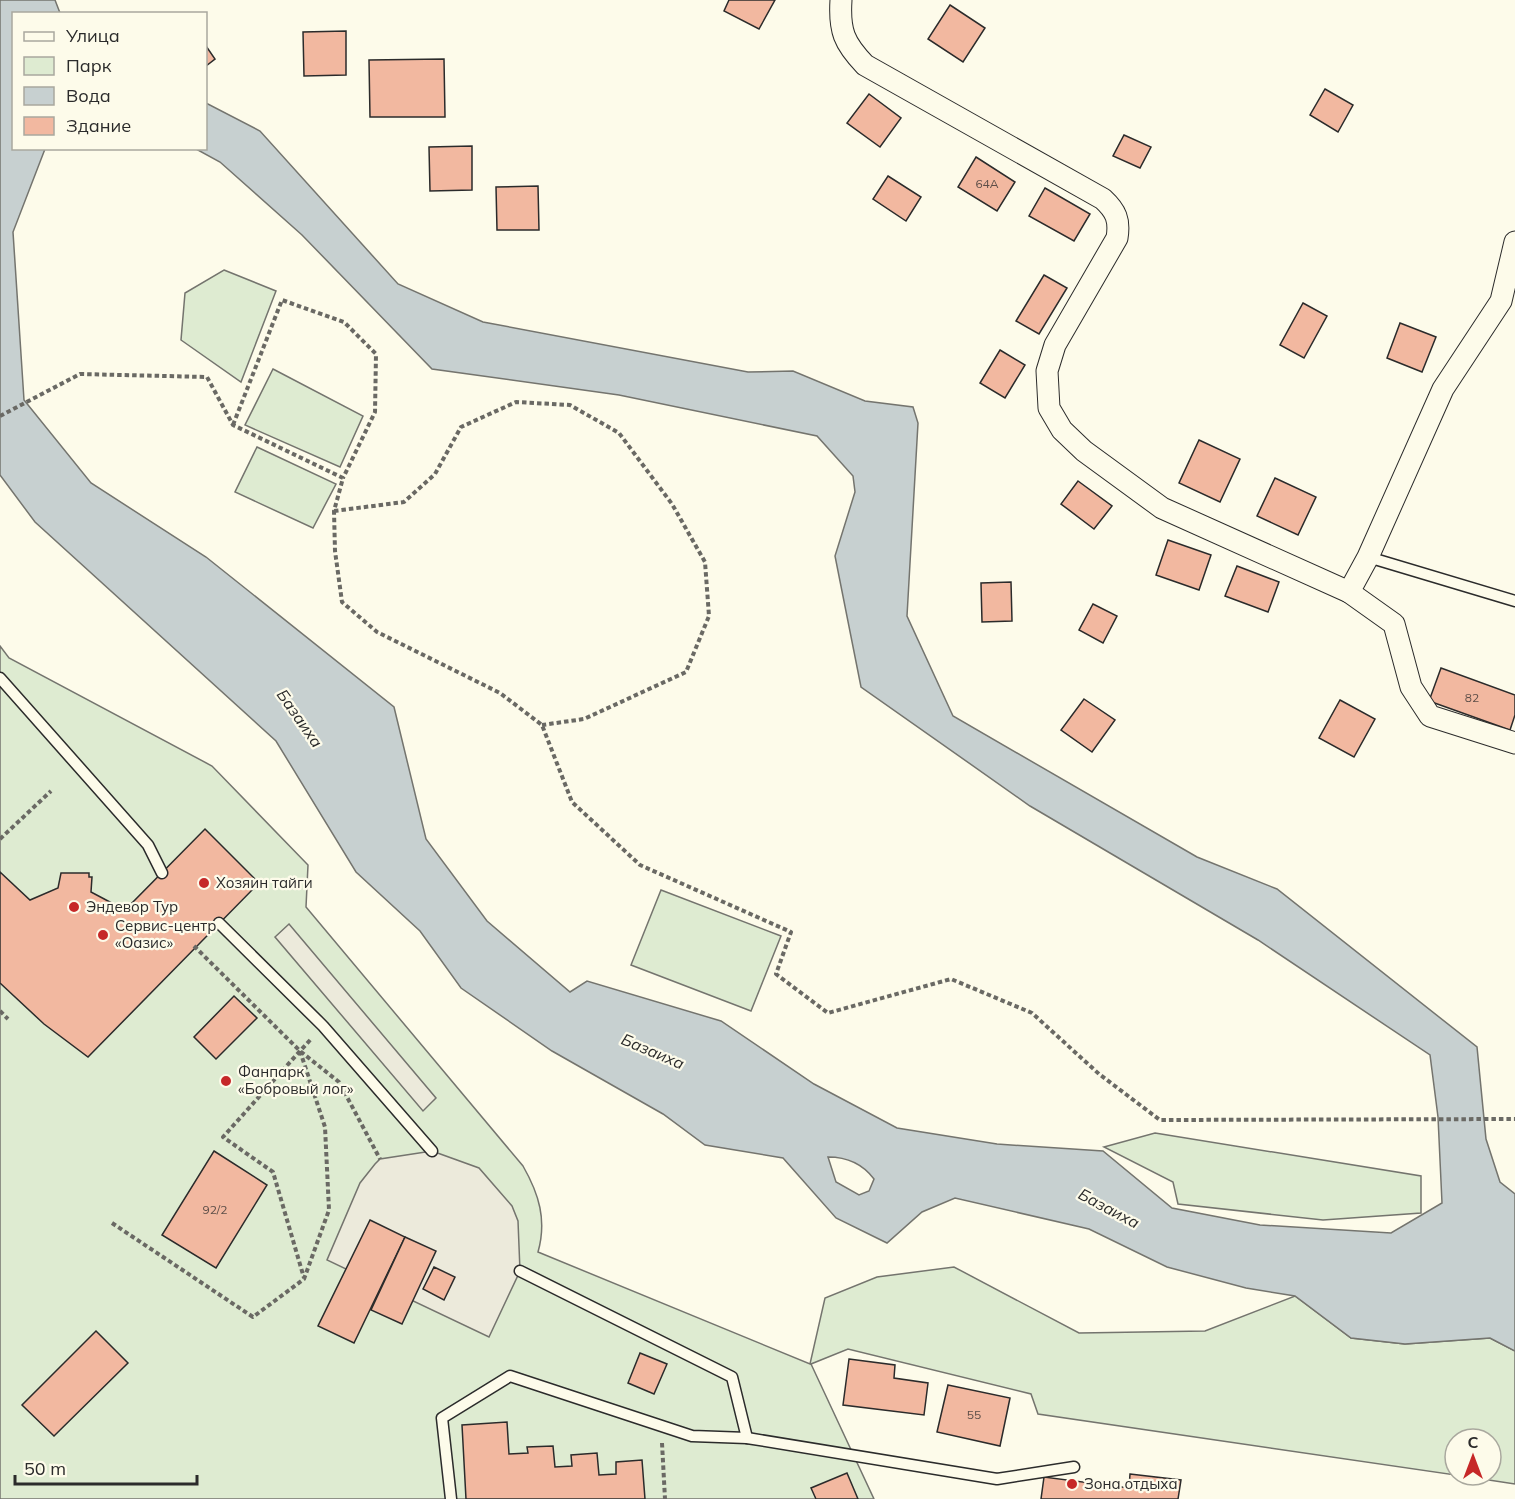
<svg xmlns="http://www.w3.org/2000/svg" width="1515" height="1499" viewBox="0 0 1515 1499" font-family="Mulish,sans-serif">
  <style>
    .green { fill: #deebd1; stroke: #74746e; stroke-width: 1.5 }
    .parking { fill: #eceadb; stroke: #74746e; stroke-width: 1.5 }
    .water { fill: #c7d0d0; stroke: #74746e; stroke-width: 1.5; fill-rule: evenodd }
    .building { fill: #f2b8a0; stroke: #2b2b2b; stroke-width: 1.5 }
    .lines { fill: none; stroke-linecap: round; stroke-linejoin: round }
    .lane-casing { stroke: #2b2b2b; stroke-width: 13 }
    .street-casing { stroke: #2b2b2b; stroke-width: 23 }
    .path { stroke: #6a6964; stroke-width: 4; stroke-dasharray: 4.5 3; stroke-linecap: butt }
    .lane { stroke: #fdfbea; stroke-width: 10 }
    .street { stroke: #fdfbea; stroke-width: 21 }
    .poi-dot { fill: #c62828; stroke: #fdfbea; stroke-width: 2 }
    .labels { text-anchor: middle; stroke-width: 4.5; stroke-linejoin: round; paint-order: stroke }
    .number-label { font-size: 12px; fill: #5d4e48 }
    .poi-label { font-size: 15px; fill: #2b2b2b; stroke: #fdfbea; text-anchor: start }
    .water-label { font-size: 16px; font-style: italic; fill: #2b2b2b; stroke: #fdfbea }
  </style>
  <rect width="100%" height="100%" fill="#fdfbea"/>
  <!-- green -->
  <g class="green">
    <path d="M224,270L276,291L241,382L181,340L185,293Z"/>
    <path d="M273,369L363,416L340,467L245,425Z"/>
    <path d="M257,447L336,484L313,528L235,492Z"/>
    <path d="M0,646L9,658L212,766L308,865L306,907L523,1166C539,1194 547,1220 538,1252L810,1364L825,1298L877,1277L954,1267L1079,1333L1205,1331L1295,1296L1351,1338L1405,1344L1490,1338L1515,1351V1484L1456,1475H1491V1439H1455V1475L1038,1414L1031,1394L848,1349L811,1364L874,1499H0Z"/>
    <path d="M661,890L781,936L751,1011L631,965Z"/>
    <path d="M1155,1133L1421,1176V1213L1323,1220L1178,1204L1173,1182L1104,1147Z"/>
  </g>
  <!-- parking -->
  <g class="parking">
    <path d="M289,924L436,1098L423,1111L275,937Z"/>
    <path d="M432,1151L479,1168L512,1206L518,1221L520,1271L489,1337L327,1260L360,1183L375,1164L380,1159Z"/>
  </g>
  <!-- water -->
  <path class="water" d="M0,0H55L60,13L14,14V148L45,149L13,232L24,400L91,483L206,557L394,707L426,839L487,921L570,992L587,981L721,1021L814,1084L897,1128L997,1144L1103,1151L1172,1208L1260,1225L1391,1233L1442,1203L1438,1117L1430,1055L1258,940L1030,806L861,687L835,556L855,492L853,476L817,436L619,395L432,369L302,235L220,162L196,149L206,148V103L260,131L398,284L483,322L748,372L793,371L865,401L913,407L918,423L907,616L953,716L1197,857L1277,889L1477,1047L1486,1139L1500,1182L1515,1194V1351L1490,1338L1405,1344L1351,1338L1295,1296L1246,1288L1167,1267L1089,1229L955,1198L922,1212L887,1243L836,1218L783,1158L705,1145L663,1114L552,1051L461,988L420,931L356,872L276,741L35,522L0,475ZM828,1157C847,1157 862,1163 874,1179L869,1191L859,1195L836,1182Z"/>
  <!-- building -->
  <g class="building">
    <path d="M729,0H775L759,29L724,11Z"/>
    <path d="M950,5L985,28L963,62L928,39Z"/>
    <path d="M346,31V75L304,76L303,32Z"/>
    <path d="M206,46L215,59L206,66Z"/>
    <path d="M444,59L445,117H370L369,60Z"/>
    <path d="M1325,89L1353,105L1338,132L1310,115Z"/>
    <path d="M869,94L901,118L880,147L847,123Z"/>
    <path d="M1124,135L1151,147L1140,168L1113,156Z"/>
    <path d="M472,146V190L430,191L429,147Z"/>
    <path d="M976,157L1015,182L997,211L958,187Z"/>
    <path d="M888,176L921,197L906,221L873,199Z"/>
    <path d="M538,186L539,230H497L496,187Z"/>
    <path d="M1045,188L1090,214L1074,241L1029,216Z"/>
    <path d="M1044,275L1067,288L1039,334L1016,321Z"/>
    <path d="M1303,303L1327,316L1304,358L1280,345Z"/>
    <path d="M1400,323L1436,337L1422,372L1387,358Z"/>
    <path d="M1000,350L1025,365L1005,398L980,383Z"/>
    <path d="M1199,440L1240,459L1220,502L1179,483Z"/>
    <path d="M1275,478L1316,497L1298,535L1257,516Z"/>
    <path d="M1078,481L1112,506L1094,529L1061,504Z"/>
    <path d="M1168,540L1211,555L1199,590L1156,575Z"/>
    <path d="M1237,566L1279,582L1268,612L1225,596Z"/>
    <path d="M1011,582L1012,621L982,622L981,583Z"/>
    <path d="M1093,604L1117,616L1103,643L1079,630Z"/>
    <path d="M1441,668L1515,695V715L1510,730L1429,701Z"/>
    <path d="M1084,699L1115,720L1092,752L1061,730Z"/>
    <path d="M1340,700L1375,719L1354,757L1319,738Z"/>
    <path d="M205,829L259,883L88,1057L44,1024L0,983V872L30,900L58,888L61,873H89V877H92L91,892L125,910Z"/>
    <path d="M234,996L257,1018L216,1059L194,1037Z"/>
    <path d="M214,1151L267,1185L216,1268L162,1235Z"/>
    <path d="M370,1220L405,1237L354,1343L318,1326Z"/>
    <path d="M405,1237L436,1251L402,1324L371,1310Z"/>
    <path d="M434,1267L455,1277L444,1300L423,1289Z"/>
    <path d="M96,1331L128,1363L54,1436L22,1405Z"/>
    <path d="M640,1353L667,1364L654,1394L628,1383Z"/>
    <path d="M849,1359L895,1365L894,1378L928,1383L924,1415L843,1405Z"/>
    <path d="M948,1385L1010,1398L1000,1446L937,1432Z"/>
    <path d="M507,1422L509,1454L528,1453L527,1447L553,1446L555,1467L572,1466L571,1455L597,1453L599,1475L616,1474V1462L642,1460L645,1499H466L462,1425Z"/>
    <path d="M847,1473L858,1499H816L811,1488Z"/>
    <path d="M1130,1474L1181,1480L1178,1499H1041L1044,1477L1129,1488Z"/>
  </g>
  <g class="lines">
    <!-- lane casing -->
    <g class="lane-casing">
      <g id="lane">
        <path d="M1368,557L1515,601"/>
        <path d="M0,678L148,845L162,873"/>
        <path d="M219,923L323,1026L432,1151"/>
        <path d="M520,1271L732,1377L747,1438"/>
        <path d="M451,1499L442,1418L510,1376L692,1436L747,1438L997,1479L1074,1467"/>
      </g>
    </g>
    <!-- street casing -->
    <g class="street-casing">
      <g id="street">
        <path d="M841,0C839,31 844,43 865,65L1103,199C1116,211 1120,220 1117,238L1055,345L1047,371L1049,408L1062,430L1084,451L1162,508L1349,592"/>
        <path d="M1515,242L1501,301L1443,389L1368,557L1349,592L1394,624L1411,687L1430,716L1515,743"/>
      </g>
    </g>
    <!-- path -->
    <g class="path">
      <path d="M0,416L80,374L207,377L233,425L343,478L334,511L335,551L342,602L377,632L500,693L542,725L572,802L640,865L791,932L776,974L828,1013L951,979L1032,1013L1099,1074L1160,1120L1515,1119"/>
      <path d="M233,425L282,300L344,322L376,354L375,412L343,478"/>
      <path d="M334,511L404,502L435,474L461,427L516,402L570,405L619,433L672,504L705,562L709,616L686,672L584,719L542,725"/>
      <path d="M0,839L51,791"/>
      <path d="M194,946L300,1051L339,1082L380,1159"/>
      <path d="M0,1011L8,1019"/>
      <path d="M300,1051L223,1137L273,1172L304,1278"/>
      <path d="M112,1223L253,1317L304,1279L329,1210L325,1127L300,1051L312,1038"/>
      <path d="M662,1443L665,1499"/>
    </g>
    <!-- lane -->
    <use href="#lane" class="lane"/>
    <!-- street -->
    <use href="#street" class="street"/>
  </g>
  <!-- markers -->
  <g class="poi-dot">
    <circle cx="204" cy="883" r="6"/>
    <circle cx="74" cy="907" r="6"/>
    <circle cx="103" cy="935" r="6"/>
    <circle cx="226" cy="1081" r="6"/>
    <circle cx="1072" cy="1484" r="6"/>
  </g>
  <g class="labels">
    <!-- number labels -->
    <g class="number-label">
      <text x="987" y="188">64А</text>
      <text x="1472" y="702">82</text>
      <text x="215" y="1214">92/2</text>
      <text x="974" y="1419">55</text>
    </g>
    <!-- poi labels -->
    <g class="poi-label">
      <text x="216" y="888">Хозяин тайги</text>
      <text x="86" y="912">Эндевор Тур</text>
      <text x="115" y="931">Сервис-центр<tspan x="115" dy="17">«Оазис»</tspan></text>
      <text x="238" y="1077">Фанпарк<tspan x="238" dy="17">«Бобровый лог»</tspan></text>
      <text x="1084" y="1489">Зона отдыха</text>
    </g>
    <!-- water labels -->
    <g class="water-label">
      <text transform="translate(300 718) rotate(55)" y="6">Базаиха</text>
      <text transform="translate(653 1051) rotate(23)" y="6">Базаиха</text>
      <text transform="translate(1109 1208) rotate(28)" y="6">Базаиха</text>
    </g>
  </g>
  <!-- legend -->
  <rect x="12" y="12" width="195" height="138" fill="#fdfbea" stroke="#a9a89e" stroke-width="1.5"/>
  <rect x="24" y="32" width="30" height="9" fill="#fdfbea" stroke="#a9a89e" stroke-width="1.5"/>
  <text x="66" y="42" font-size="18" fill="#2b2b2b">Улица</text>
  <rect x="24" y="57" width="30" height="18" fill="#deebd1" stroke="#a9a89e" stroke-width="1.5"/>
  <text x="66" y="72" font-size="18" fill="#2b2b2b">Парк</text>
  <rect x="24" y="87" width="30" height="18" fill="#c7d0d0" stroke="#a9a89e" stroke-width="1.5"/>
  <text x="66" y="102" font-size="18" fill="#2b2b2b">Вода</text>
  <rect x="24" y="117" width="30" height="18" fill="#f2b8a0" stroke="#a9a89e" stroke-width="1.5"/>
  <text x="66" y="132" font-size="18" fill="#2b2b2b">Здание</text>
  <!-- north arrow -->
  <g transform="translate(1473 1457)"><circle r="28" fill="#fdfbea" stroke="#a9a89e" stroke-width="1.5"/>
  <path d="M0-4.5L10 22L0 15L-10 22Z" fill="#c62828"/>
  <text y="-9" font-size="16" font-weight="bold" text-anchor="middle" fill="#2b2b2b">С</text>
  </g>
  <!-- scale -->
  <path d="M15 1475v9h182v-9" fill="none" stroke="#2b2b2b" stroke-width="3"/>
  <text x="24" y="1475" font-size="18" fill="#2b2b2b" stroke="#fdfbea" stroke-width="4.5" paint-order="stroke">50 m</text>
</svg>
